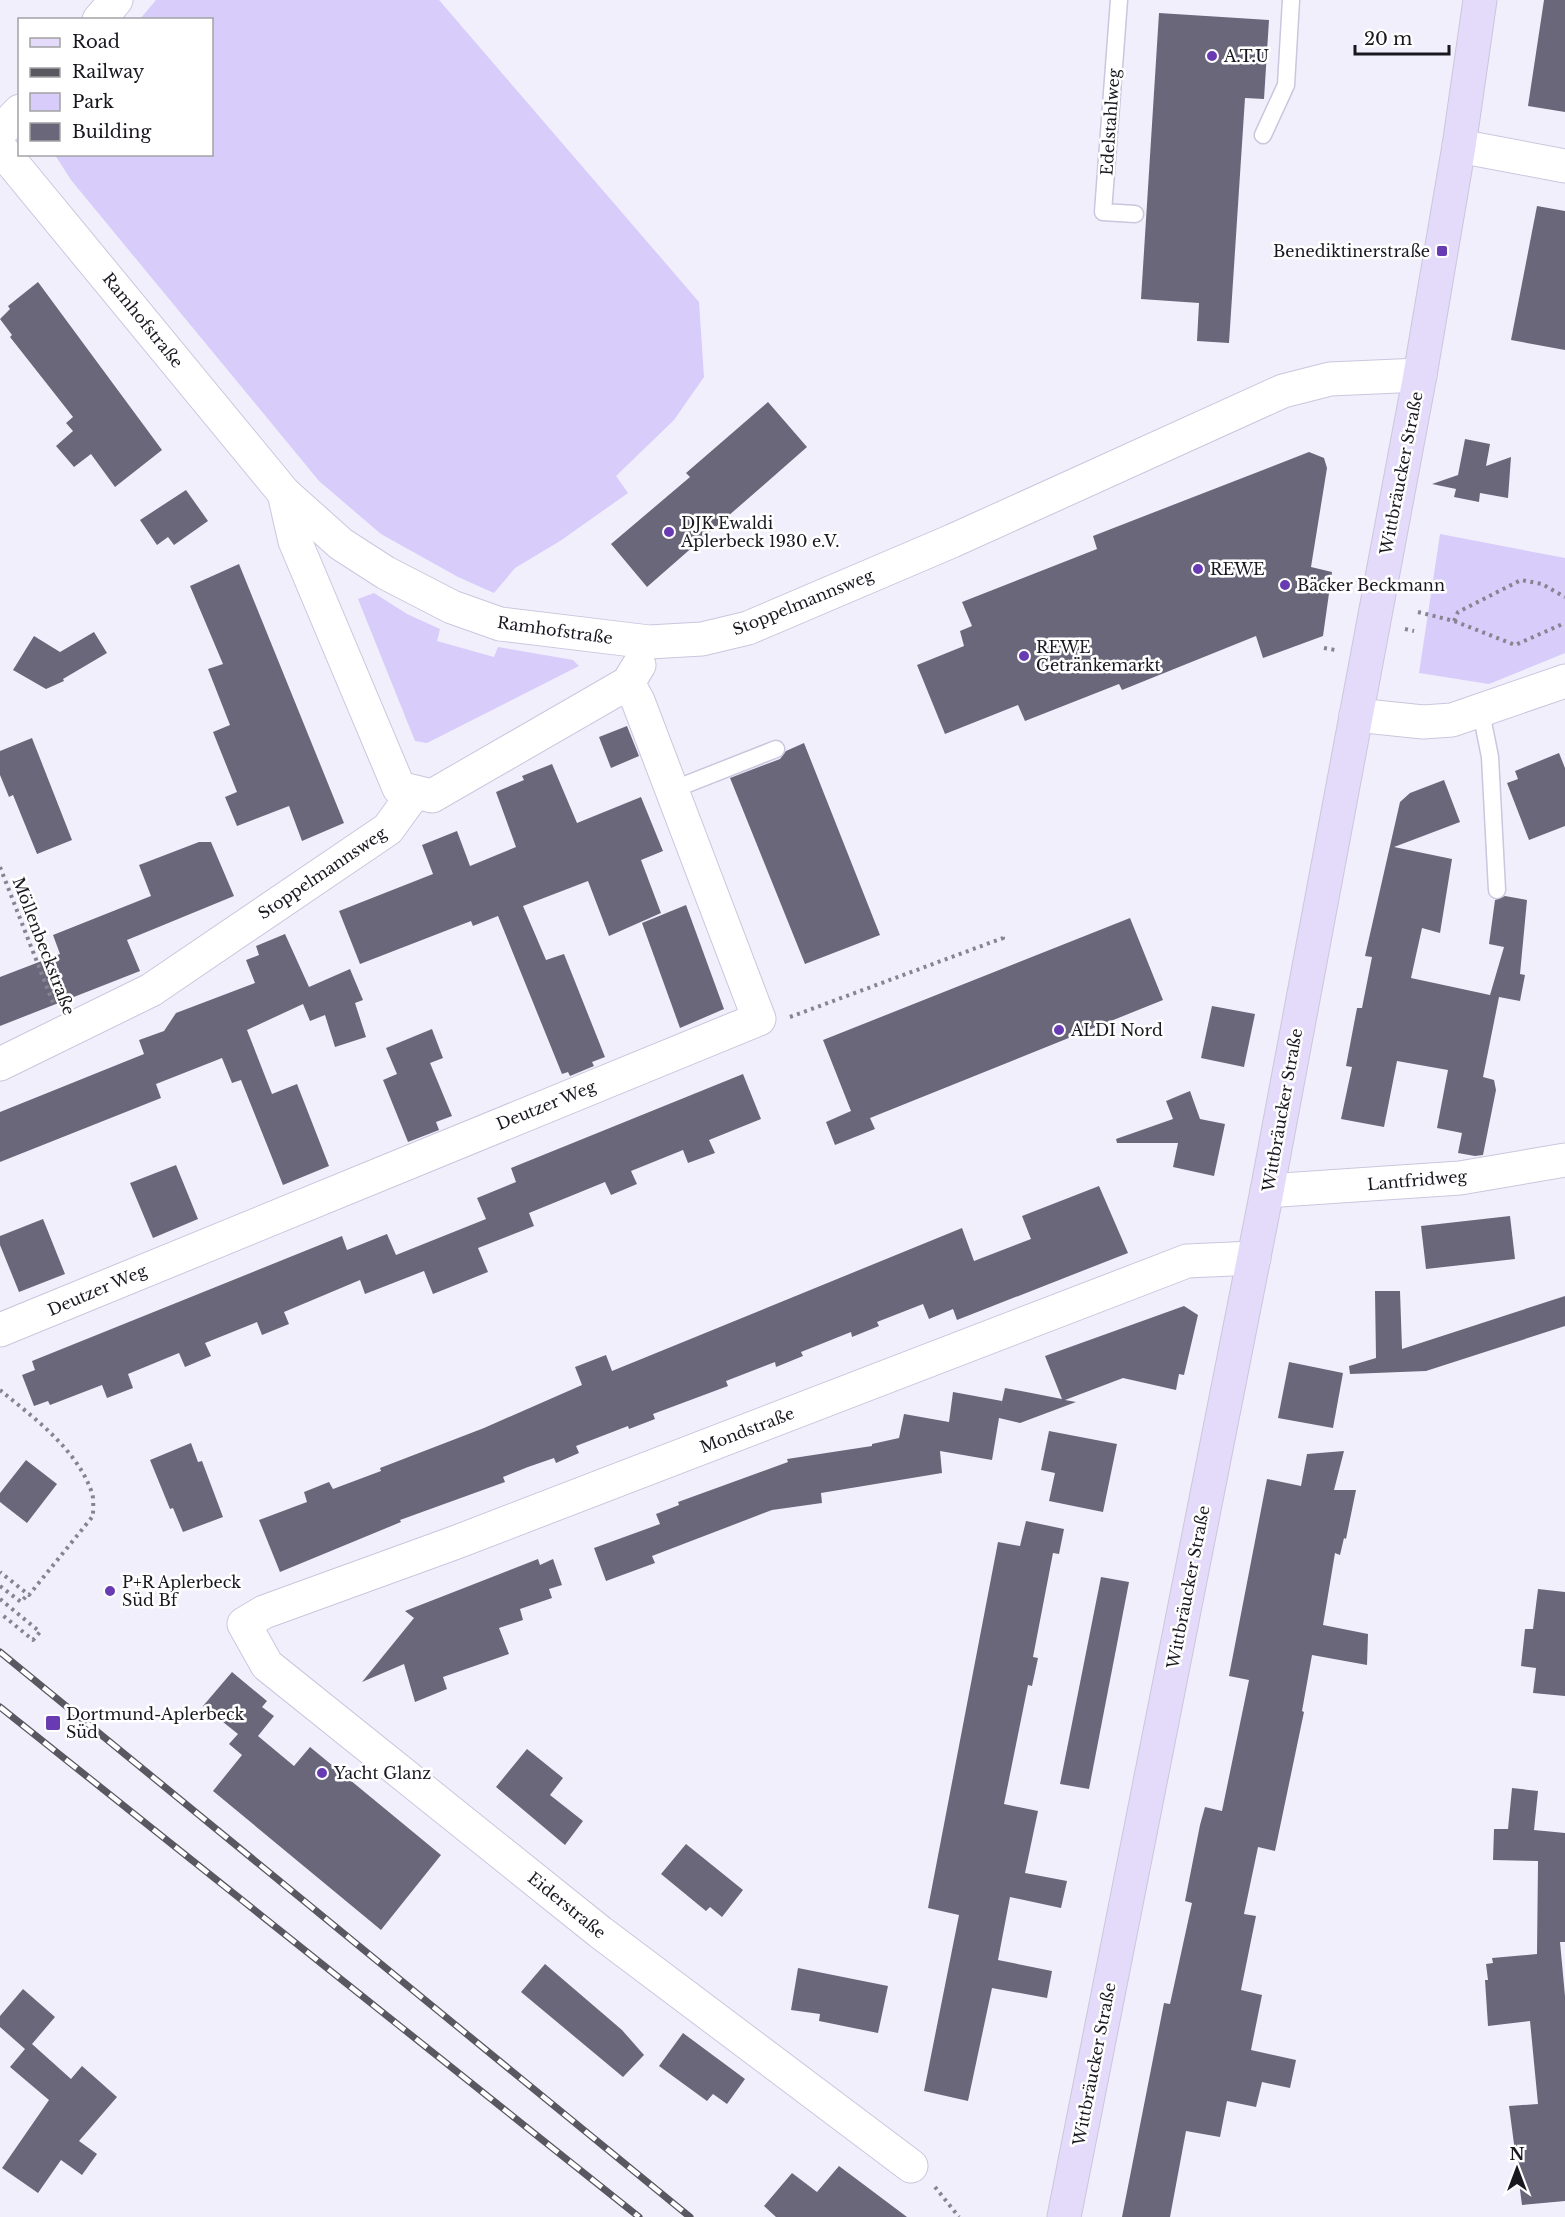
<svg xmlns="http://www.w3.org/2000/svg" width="1565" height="2217" viewBox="0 0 1565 2217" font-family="'Libre Baskerville',serif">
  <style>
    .green { fill: #d7ccfa }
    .building { fill: #6b677b }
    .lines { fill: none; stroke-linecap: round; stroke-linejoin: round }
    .lane-casing { stroke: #cbc6dd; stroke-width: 19 }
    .street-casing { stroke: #cbc6dd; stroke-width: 35 }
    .secondary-casing { stroke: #cbc6dd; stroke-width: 35 }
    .path { stroke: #878490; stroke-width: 4; stroke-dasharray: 3 4.5; stroke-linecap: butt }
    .lane { stroke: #fff; stroke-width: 16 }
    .street { stroke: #fff; stroke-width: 33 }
    .secondary { stroke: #e4dafa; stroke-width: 33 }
    .rail-casing { stroke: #595760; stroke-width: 7 }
    .rail { stroke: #fff; stroke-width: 4.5; stroke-dasharray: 14; stroke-linecap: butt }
    .poi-dot { fill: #683bb2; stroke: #fff; stroke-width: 2 }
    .labels { text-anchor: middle; stroke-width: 5; stroke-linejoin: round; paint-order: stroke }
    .poi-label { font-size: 16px; fill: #19171f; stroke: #fff; text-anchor: start }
    .street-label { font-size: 16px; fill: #19171f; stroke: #fff }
  </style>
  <rect width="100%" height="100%" fill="#f2effd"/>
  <!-- green -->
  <g class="green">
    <path d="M156,0H439L699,302L704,377L674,420L616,476L628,493L560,541L515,568L494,593L458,577L381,534L319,481L71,180L55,155L212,154V20L140,19Z"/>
    <path d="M1440,534L1565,558V653L1489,684L1419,673Z"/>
    <path d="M374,593L407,614L440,629L437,641L494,657L498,647L573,660L579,666L427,743L415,741L358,599Z"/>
  </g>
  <!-- building -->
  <g class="building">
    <path d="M1544,0H1565V112L1528,106Z"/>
    <path d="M1159,13L1269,20L1264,99L1245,98L1229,343L1197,341L1199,303L1141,299Z"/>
    <path d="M1537,206L1565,211V350L1511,340Z"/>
    <path d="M38,282L162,450L115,487L91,454L74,467L56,446L73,431L66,423L73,417L10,337L12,335L0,319L10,309L8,306Z"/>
    <path d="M768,402L807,447L647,587L611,544L690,477L686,473Z"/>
    <path d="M1465,439L1490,444L1486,466L1511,457L1508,498L1480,493L1479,502L1454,497L1456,489L1432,484L1458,475Z"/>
    <path d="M1309,452L1324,458L1327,468L1311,567L1332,572L1323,636L1263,658L1256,636L1122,690L1119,684L1025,721L1018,705L945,734L917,665L964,646L960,631L972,626L962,602L1097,549L1093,536Z"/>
    <path d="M186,490L208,521L174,545L168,537L157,545L140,520Z"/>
    <path d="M239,564L344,823L302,841L289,806L237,826L225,797L237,792L213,732L230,725L208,669L223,664L190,586Z"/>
    <path d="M94,632L107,653L63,679L64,681L46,689L13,670L34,636L60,652Z"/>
    <path d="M627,726L639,756L611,768L599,737Z"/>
    <path d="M32,738L72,840L37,854L13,795L9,797L0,775V751Z"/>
    <path d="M804,743L880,935L805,964L730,778L780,759L786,751Z"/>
    <path d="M1559,753L1565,768V826L1529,840L1507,783L1518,779L1515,771Z"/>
    <path d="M552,764L577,823L641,797L663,851L641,860L661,913L609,936L588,881L523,906L546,960L564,954L605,1057L592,1062L594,1066L570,1076L568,1072L562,1074L498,916L473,926L471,921L360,964L339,911L433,874L422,845L457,831L470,866L516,847L496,792L524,780L522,776Z"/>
    <path d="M1444,780L1460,822L1394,847L1452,859L1440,933L1422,928L1411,978L1490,995L1504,947L1489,944L1495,900L1505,896L1527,900L1520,974L1525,975L1520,1001L1499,997L1483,1077L1494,1080L1496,1090L1483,1155L1475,1156L1458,1153L1462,1133L1437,1128L1448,1070L1397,1061L1384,1127L1341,1119L1352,1067L1346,1066L1357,1008H1362L1372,957L1365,956L1400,802L1410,793Z"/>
    <path d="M199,842H211L234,896L127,940L140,971L0,1026V977L60,954L53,935L151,896L139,865Z"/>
    <path d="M686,905L724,1009L680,1028L642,923Z"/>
    <path d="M1130,918L1163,1000L870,1118L875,1129L835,1145L826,1122L851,1111L823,1040Z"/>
    <path d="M285,934L309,987L350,969L363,1000L355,1003L366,1037L335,1047L325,1015L310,1021L303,1004L247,1030L272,1094L297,1084L329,1166L283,1185L241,1080L232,1083L222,1058L156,1084L161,1098L0,1162V1112L144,1054L139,1040L164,1031L176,1013L255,983L246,960L259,955L256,946Z"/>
    <path d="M1212,1006L1255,1014L1244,1067L1201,1058Z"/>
    <path d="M432,1029L443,1058L430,1063L452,1116L436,1122L439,1130L408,1142L383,1080L397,1074L386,1048Z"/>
    <path d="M743,1074L761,1119L709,1140L715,1153L688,1163L683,1150L631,1171L637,1184L611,1195L605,1182L529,1213L534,1226L478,1248L488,1272L433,1294L424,1271L365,1294L360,1280L284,1312L289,1324L262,1335L257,1322L205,1343L211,1356L185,1367L179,1353L128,1374L133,1388L107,1398L102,1385L50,1405L48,1401L34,1406L22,1375L35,1370L32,1361L342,1236L347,1250L387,1234L396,1255L486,1219L477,1198L516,1182L511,1168Z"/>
    <path d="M1190,1091L1200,1119L1225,1124L1214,1176L1173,1167L1178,1143H1117L1116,1139L1173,1119L1166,1101Z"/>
    <path d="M176,1165L198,1219L153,1238L130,1183Z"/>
    <path d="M1099,1186L1128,1253L957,1320L953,1309L929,1319L923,1304L877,1322L879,1326L852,1337L851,1332L801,1352L803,1356L776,1367L775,1362L726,1381L728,1386L653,1414L655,1419L629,1429L628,1426L576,1446L579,1453L556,1463L554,1458L528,1467L503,1477L505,1482L400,1520L401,1522L280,1572L259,1520L307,1502L304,1492L329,1482L333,1489L381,1471L380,1468L484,1428L582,1385L575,1367L606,1355L612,1371L962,1228L974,1261L1031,1239L1022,1216Z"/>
    <path d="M1510,1216L1515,1259L1426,1269L1421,1226Z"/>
    <path d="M43,1219L65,1274L19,1292L0,1245V1236Z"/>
    <path d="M1375,1291H1400L1402,1349L1565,1296V1326L1426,1371L1350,1374L1349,1366L1376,1358Z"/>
    <path d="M1184,1306L1198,1315L1184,1375L1179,1374L1176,1390L1123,1378L1065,1400L1076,1402L1020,1423L999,1418L992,1460L940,1451L942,1473L821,1493L822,1503L772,1510L652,1556L655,1563L606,1581L594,1548L660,1524L656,1514L679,1505L678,1502L788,1462L787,1459L872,1446V1444L899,1438L904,1414L949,1422L953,1392L1002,1401L1001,1406L1005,1388L1062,1399L1045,1356Z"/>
    <path d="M1289,1362L1343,1373L1333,1428L1278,1418Z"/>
    <path d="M1049,1431L1117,1444L1103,1512L1049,1501L1055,1473L1041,1470Z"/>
    <path d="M191,1443L198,1462L202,1461L223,1517L183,1532L173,1508L170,1509L150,1460Z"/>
    <path d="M1344,1451L1334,1490H1356L1346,1539L1344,1538L1340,1555L1335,1553L1323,1625L1368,1634L1367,1665L1312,1655L1302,1711L1304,1712L1275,1851L1258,1847L1244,1914L1256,1916L1241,1990L1262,1995L1251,2050L1296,2060L1290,2088L1262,2082L1256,2107L1227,2101L1220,2137L1186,2131L1170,2217H1122L1164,2003L1170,2004L1192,1903L1185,1901L1200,1825L1205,1807L1222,1811L1249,1680L1229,1676L1267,1479L1301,1486L1307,1454Z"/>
    <path d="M26,1460L57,1484L27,1523L0,1502V1493Z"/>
    <path d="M1026,1521L1064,1529L1059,1554L1053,1553L1033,1657L1038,1658L1032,1686L1028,1685L1004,1804L1038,1811L1025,1873L1067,1881L1061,1908L1010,1897L998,1960L1052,1971L1047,1998L992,1988L968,2101L924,2091L959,1915L928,1908L998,1542L1020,1546Z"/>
    <path d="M538,1559L540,1565L553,1559L562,1585L549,1589L552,1598L520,1609L523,1620L499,1628L509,1654L443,1677L447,1689L415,1702L404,1664L362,1682L414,1618L405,1611Z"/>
    <path d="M1101,1577L1129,1582L1089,1789L1060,1784Z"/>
    <path d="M1538,1589L1565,1592V1696L1533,1693L1536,1668L1521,1666L1525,1629H1533Z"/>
    <path d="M232,1672L267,1701L262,1707L274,1716L258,1736L294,1766L310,1747L441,1855L381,1930L213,1791L242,1755L229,1744L238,1734L203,1706Z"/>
    <path d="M527,1749L563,1778L550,1795L583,1821L565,1845L496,1787Z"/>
    <path d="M1512,1788L1538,1791L1534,1830L1565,1833V1942H1560L1565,1996V2201L1522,2205L1509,2106L1538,2104L1530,2021L1488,2026L1485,1980H1488L1486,1964L1493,1963L1492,1958L1537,1954L1538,1861L1493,1860L1494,1829H1508Z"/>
    <path d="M686,1844L743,1890L722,1917L710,1907L706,1911L661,1874Z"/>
    <path d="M545,1964L622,2030L644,2055L623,2077L521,1992Z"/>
    <path d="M798,1968L888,1986L878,2033L819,2021L820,2014L791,2010Z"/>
    <path d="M23,1989L55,2017L32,2044L71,2079L82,2066L117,2097L79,2141L97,2154L82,2175L61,2160L38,2193L2,2168L49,2100L10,2067L25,2049L0,2027V2016Z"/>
    <path d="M683,2033L745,2079L727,2104L713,2094L707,2101L659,2066Z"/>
    <path d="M839,2166L907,2217H776L764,2206L792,2173L817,2192Z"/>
  </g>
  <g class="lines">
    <!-- lane casing -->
    <g class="lane-casing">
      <g id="lane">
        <path d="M1119,0L1103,212L1135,214"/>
        <path d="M1263,135L1286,85L1291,0"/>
        <path d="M1481,712L1490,757L1497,890"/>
        <path d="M672,790L776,749"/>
      </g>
    </g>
    <!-- street casing -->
    <g class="street-casing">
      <g id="street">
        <path d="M99,20L116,0"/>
        <path d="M0,132L20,111"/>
        <path d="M1459,146L1565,166"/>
        <path d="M0,148L284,493L341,544L386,573L452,607L500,624L649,642L702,639L748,628L952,541L1283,391L1330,379L1420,375"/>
        <path d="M284,493L295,541L399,788L432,796L628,683L639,665"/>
        <path d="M1356,715L1423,722L1452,720L1565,681"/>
        <path d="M0,1064L151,990L388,829L414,793"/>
        <path d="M1267,1191L1460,1178L1565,1160"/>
        <path d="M0,1330L759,1019L638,701L628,683"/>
        <path d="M911,2166L600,1932L267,1665L244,1624L264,1612L454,1543L1187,1261L1254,1258"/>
      </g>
    </g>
    <!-- secondary casing -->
    <g class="secondary-casing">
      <path id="secondary" d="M1064,2217L1267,1191L1420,375L1459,146L1480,0"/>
    </g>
    <!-- path -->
    <g class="path">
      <path d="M1418,612L1454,621L1515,645L1565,623"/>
      <path d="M1454,621L1458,612L1521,580L1542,584L1565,597"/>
      <path d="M1405,629L1414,631"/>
      <path d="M1324,648L1335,650"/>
      <path d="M0,867L53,1003"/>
      <path d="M790,1017L1003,938L1001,933"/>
      <path d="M0,1390C34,1418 77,1449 92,1493C94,1499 93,1509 93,1516L29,1595L0,1572"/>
      <path d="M0,1586L21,1602L28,1594"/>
      <path d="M0,1599L40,1632L33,1640L0,1613"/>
      <path d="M935,2187L959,2217"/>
    </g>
    <!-- lane -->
    <use href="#lane" class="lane"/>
    <!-- street -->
    <use href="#street" class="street"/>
    <!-- secondary -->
    <use href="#secondary" class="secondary"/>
    <!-- rail casing -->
    <g class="rail-casing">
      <g id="rail">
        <path d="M0,1652L690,2217"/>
        <path d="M0,1707L639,2217"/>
      </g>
    </g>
    <!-- rail -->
    <use href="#rail" class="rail"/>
  </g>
  <!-- markers -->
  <g class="poi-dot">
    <circle cx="1212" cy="56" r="6"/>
    <rect x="1436" y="245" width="12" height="12" rx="3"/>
    <circle cx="669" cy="532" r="6"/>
    <circle cx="1198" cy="569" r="6"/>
    <circle cx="1285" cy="585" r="6"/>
    <circle cx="1024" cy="656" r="6"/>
    <circle cx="1059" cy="1030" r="6"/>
    <circle cx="110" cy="1591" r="6"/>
    <rect x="45" y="1715" width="16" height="16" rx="3"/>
    <circle cx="322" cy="1773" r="6"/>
  </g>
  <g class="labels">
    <!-- poi labels -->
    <g class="poi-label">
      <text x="1224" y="62">A.T.U</text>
      <text x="1430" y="257" text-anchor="end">Benediktinerstraße</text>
      <text x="681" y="529">DJK Ewaldi<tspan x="681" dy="18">Aplerbeck 1930 e.V.</tspan></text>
      <text x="1210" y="575">REWE</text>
      <text x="1297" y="591">Bäcker Beckmann</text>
      <text x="1036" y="653">REWE<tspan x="1036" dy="18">Getränkemarkt</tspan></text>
      <text x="1071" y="1036">ALDI Nord</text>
      <text x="122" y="1588">P+R Aplerbeck<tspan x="122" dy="18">Süd Bf</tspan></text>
      <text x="66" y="1720">Dortmund-Aplerbeck<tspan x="66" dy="18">Süd</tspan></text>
      <text x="334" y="1779">Yacht Glanz</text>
    </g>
    <!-- street labels -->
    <g class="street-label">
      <text transform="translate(1110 122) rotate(-86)" y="6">Edelstahlweg</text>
      <text transform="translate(143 320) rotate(51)" y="6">Ramhofstraße</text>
      <text transform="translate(1401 473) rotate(-79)" y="6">Wittbräucker Straße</text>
      <text transform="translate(803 602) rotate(-22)" y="6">Stoppelmannsweg</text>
      <text transform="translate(555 630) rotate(8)" y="6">Ramhofstraße</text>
      <text transform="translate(322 873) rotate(-34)" y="6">Stoppelmannsweg</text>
      <text transform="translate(44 946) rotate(69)" y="6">Möllenbeckstraße</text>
      <text transform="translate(546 1105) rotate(-22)" y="6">Deutzer Weg</text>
      <text transform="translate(1282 1110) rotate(-80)" y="6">Wittbräucker Straße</text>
      <text transform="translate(1417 1180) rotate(-5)" y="6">Lantfridweg</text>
      <text transform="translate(97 1290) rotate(-23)" y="6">Deutzer Weg</text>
      <text transform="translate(747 1430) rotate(-21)" y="6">Mondstraße</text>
      <text transform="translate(1188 1587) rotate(-79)" y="6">Wittbräucker Straße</text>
      <text transform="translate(567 1905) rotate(39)" y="6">Eiderstraße</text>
      <text transform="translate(1094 2064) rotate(-79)" y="6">Wittbräucker Straße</text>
    </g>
  </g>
  <!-- legend -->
  <rect x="18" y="18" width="195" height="138" fill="#ffffff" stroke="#a3a2a5" stroke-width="1.5"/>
  <rect x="30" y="38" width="30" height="9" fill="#e4dafa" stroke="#a3a2a5" stroke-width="1.5"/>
  <text x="72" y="48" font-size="18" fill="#19171f">Road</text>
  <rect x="30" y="68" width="30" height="9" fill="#595760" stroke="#a3a2a5" stroke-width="1.5"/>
  <text x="72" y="78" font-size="18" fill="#19171f">Railway</text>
  <rect x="30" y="93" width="30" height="18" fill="#d7ccfa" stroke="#a3a2a5" stroke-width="1.5"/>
  <text x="72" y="108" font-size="18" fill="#19171f">Park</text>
  <rect x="30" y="123" width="30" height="18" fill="#6b677b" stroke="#a3a2a5" stroke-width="1.5"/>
  <text x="72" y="138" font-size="18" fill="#19171f">Building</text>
  <!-- north arrow -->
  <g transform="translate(1517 2169)" stroke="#ffffff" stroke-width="4.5" paint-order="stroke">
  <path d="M0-4.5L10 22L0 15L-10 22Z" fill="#19171f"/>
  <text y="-9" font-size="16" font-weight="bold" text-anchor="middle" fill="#19171f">N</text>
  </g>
  <!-- scale -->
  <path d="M1355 45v9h94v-9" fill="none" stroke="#19171f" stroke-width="3"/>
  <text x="1364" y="45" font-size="18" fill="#19171f" stroke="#ffffff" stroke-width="4.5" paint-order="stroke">20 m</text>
</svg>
